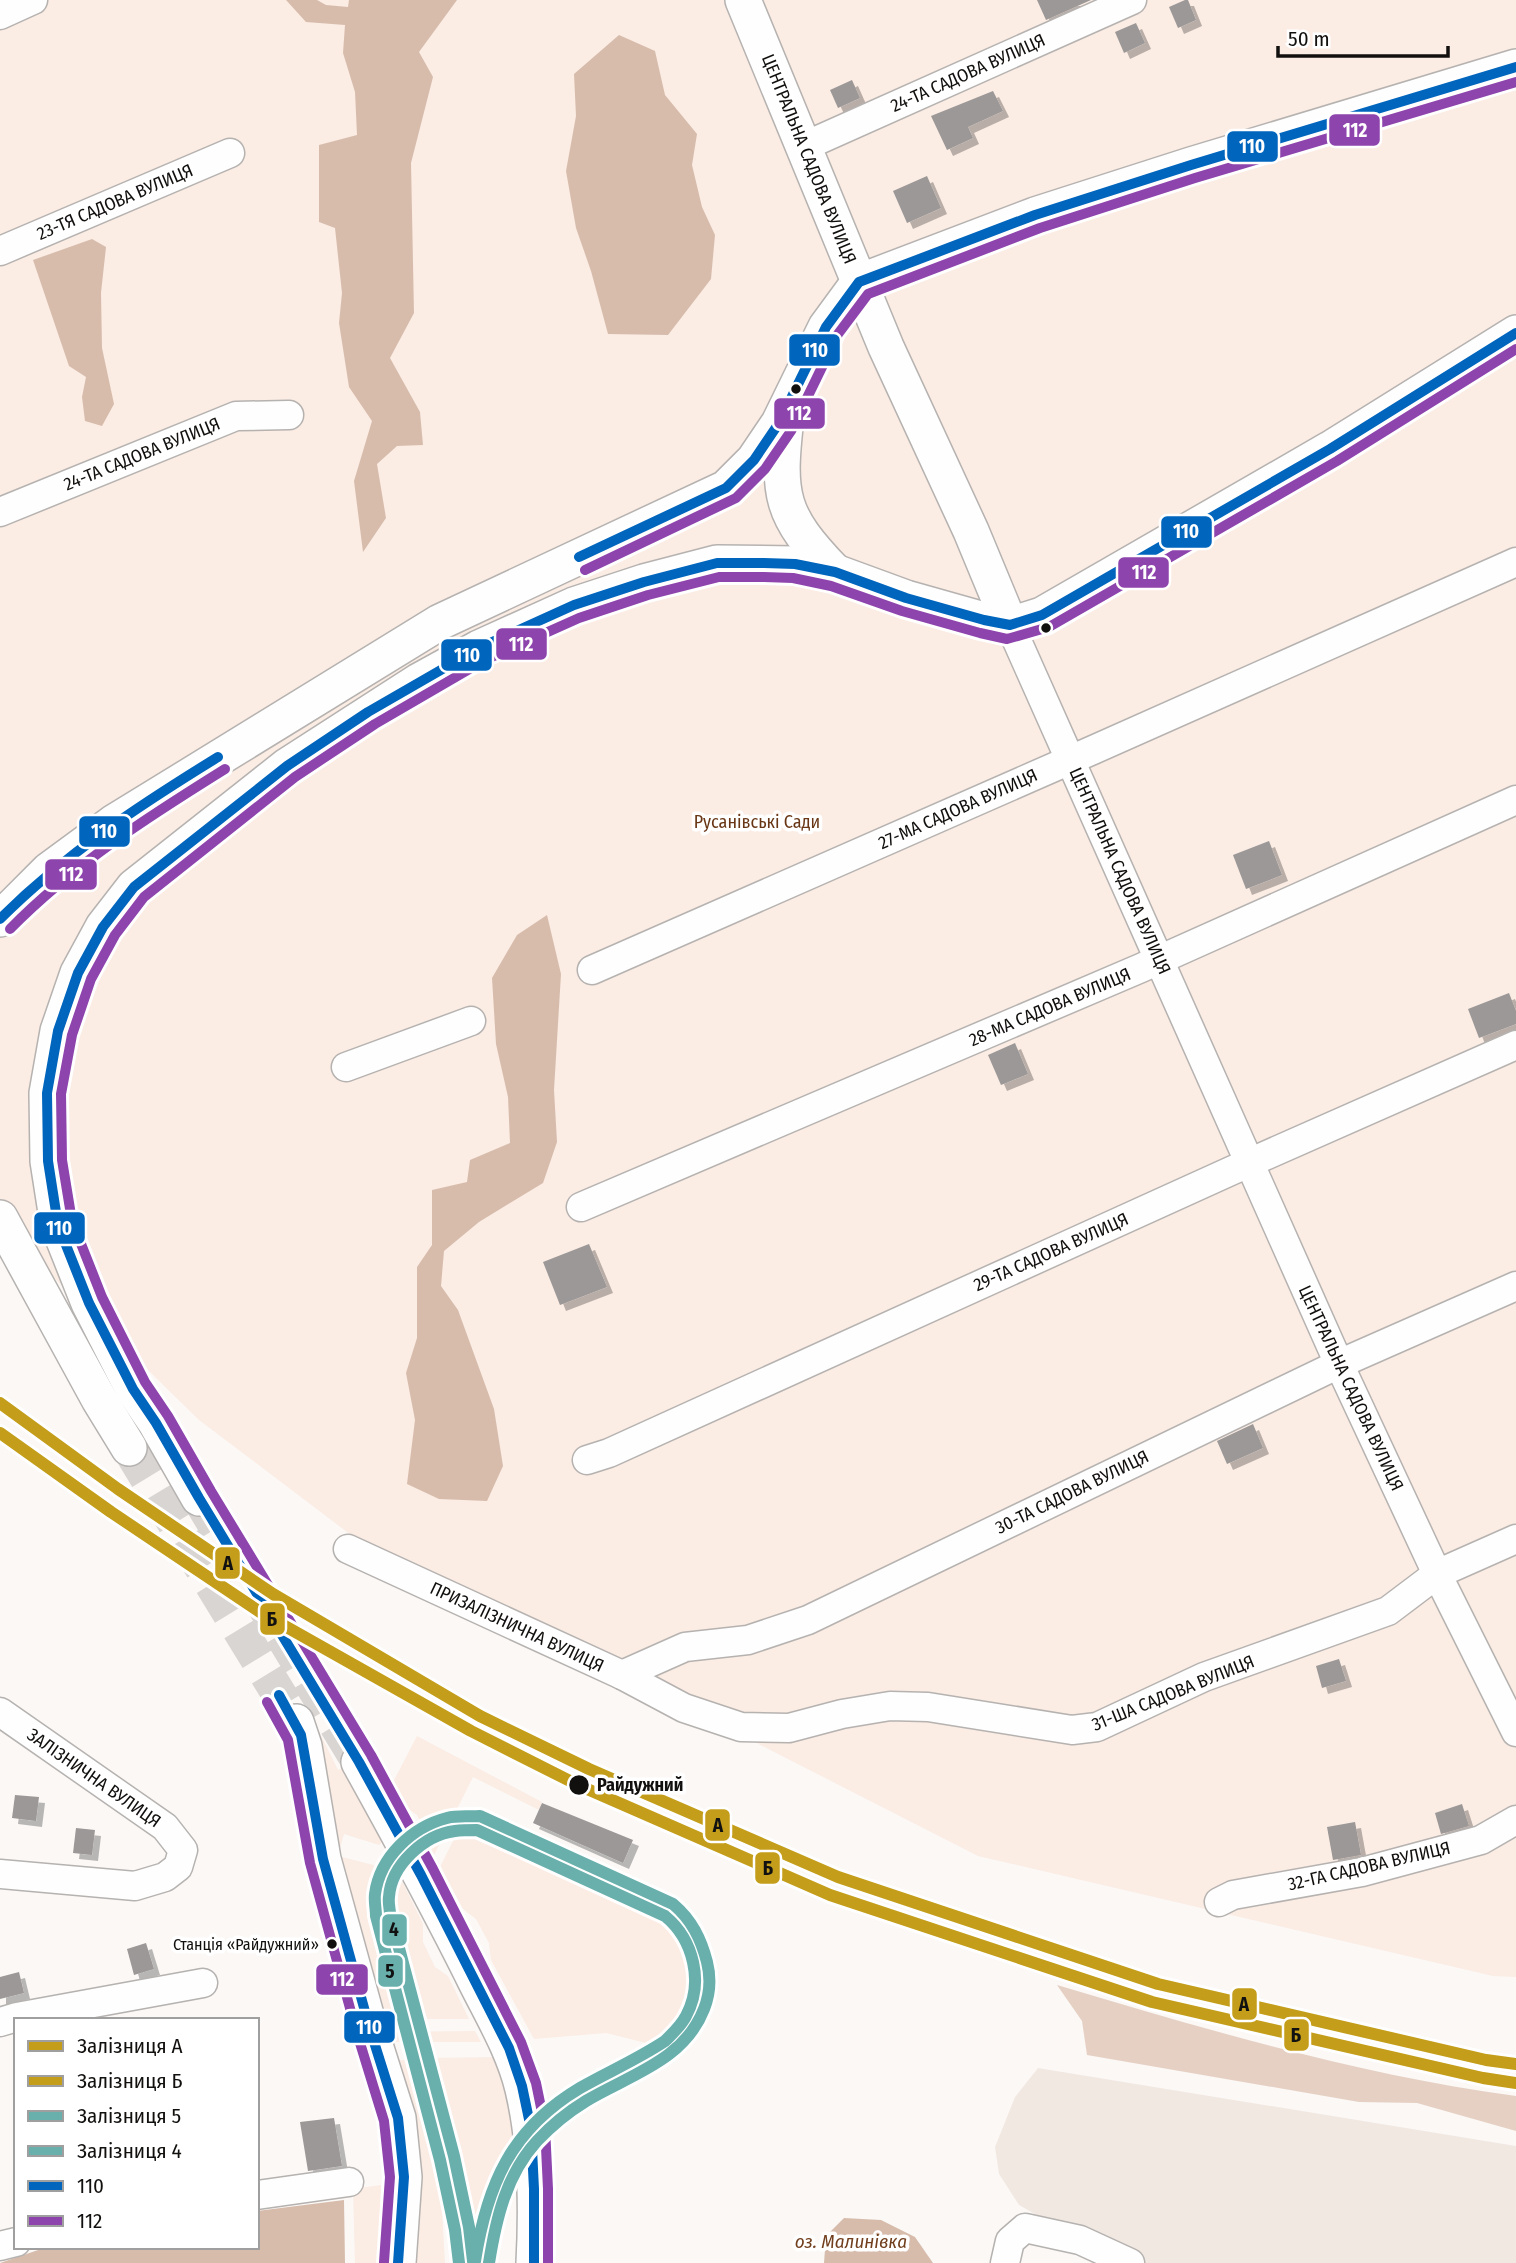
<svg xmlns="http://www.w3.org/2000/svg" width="1516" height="2263" viewBox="0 0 1516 2263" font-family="'Fira Sans Condensed',sans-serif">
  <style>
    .built { fill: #f2e8e2 }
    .green { fill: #fbece4 }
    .forest { fill: #e6d0c3 }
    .water { fill: #d7bcac }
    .building { fill: #9b9897; filter: url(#shadow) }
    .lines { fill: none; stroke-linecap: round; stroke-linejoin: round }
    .major-tunnel { stroke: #d8d5d3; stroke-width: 35; stroke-dasharray: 35 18; stroke-linecap: butt }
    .minor-casing { stroke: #b5b2b0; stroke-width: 31 }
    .major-casing { stroke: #b5b2b0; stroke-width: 38 }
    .minor { stroke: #fefefe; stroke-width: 28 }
    .major { stroke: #fefefe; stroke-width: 35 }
    .bus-1-casing { stroke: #fff; stroke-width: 16 }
    .bus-2-casing { stroke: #fff; stroke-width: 16 }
    .bus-1 { stroke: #0065bd; stroke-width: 10 }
    .bus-2 { stroke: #8e44ad; stroke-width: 10 }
    .rail-1-casing { stroke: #fff; stroke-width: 18 }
    .rail-2-casing { stroke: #fff; stroke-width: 18 }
    .rail-3-casing { stroke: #fff; stroke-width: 18 }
    .rail-4-casing { stroke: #fff; stroke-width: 18 }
    .rail-1 { stroke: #c49e1a; stroke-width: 12 }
    .rail-2 { stroke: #c49e1a; stroke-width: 12 }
    .rail-3 { stroke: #69b0ad; stroke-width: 12 }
    .rail-4 { stroke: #69b0ad; stroke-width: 12 }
    .bus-dot { fill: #12100e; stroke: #fff; stroke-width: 2.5 }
    .labels { text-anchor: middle; stroke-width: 7; stroke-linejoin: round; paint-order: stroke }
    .bus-label { font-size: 16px; fill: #12100e; stroke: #fff; text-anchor: end }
    .street-label { font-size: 18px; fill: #12100e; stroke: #fff }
    .park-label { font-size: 18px; fill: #683615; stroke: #fff }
    .stop-label { font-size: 18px; font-weight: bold; fill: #12100e; stroke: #fff; text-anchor: start }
    .water-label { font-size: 19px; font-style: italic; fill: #713f1e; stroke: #fff }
    .line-badge { stroke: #fff; stroke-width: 2.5 }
    .badge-label { font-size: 19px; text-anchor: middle; font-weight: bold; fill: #fff }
    .pale-badge-label { font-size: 19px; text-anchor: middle; font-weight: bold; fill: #111 }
  </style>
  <defs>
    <filter id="shadow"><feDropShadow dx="6" dy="6" stdDeviation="0" flood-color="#0004"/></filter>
  </defs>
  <rect width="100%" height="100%" fill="#fbf8f6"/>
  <!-- built -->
  <path class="built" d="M1038,2068L1516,2146V2263H1130L1080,2240L1019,2205L999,2174L995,2147L1015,2097Z"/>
  <!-- green -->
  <g class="green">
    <path d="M0,0H1516V1977L1493,1976L978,1856L355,1538L199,1420L0,1225Z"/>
    <path d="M311,1715L338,1770L354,1764L389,1835L379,1845L344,1834L338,1856L397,1871L423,1924V1942L435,1967L448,1976L469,2019H376L330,1856Z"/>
    <path d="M417,1736L542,1802L539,1810L473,1777L433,1857L427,1846V1834L417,1815L397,1801L391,1786Z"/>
    <path d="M456,1835L467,1836L614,1899L618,1892C632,1899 660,1908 671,1919C687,1935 699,1971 694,1994C689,2015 675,2033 658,2046L606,2033L534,2039L491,1960L489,1943L476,1919L463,1909L440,1867Z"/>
    <path d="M475,2031L481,2042H383L380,2032Z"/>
    <path d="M501,2057L522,2146L497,2179L484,2212L481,2247L467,2244L460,2209L442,2211L445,2263H407L393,2061L423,2058Z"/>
    <path d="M381,2185L379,2263H355L353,2189Z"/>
  </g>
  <!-- forest -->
  <path class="forest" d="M1057,1985C1208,2030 1360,2075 1516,2096V2131L1417,2103L1359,2102L1087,2055L1082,2021Z"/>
  <!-- water -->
  <g class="water">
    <path d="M286,0H317L326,5L348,7L349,0H457L419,52L433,77L411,163L414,313L390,358L420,412L423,445L397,446L377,464L386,518L363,552L354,481L372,421L349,387L339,323L342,293L335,228L319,222V145L357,135L355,92L343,53L345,25L306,22Z"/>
    <path d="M619,35L655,51L665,95L697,134L692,165L702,207L715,235L711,279L668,335L608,334L591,271L576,228L566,171L576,116L574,74Z"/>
    <path d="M92,239L106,247L101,293L102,348L114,404L102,426L85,421L82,397L86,377L69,366L33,260Z"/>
    <path d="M547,915L561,974L554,1090L557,1142L543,1183L479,1222L444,1251L441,1286L458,1310L494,1409L503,1466L487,1501L439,1499L407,1484L415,1420L406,1373L417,1338V1267L432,1245V1190L467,1182L470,1160L510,1143L508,1097L496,1044L492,978L517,935Z"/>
    <path d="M344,2200L345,2263H0L47,2247H257V2211Z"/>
    <path d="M844,2218L881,2220L915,2237L933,2263H824L826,2236Z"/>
  </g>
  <!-- building -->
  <g class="building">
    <path d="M1037,0H1091L1046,20Z"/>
    <path d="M1185,0H1188L1196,20L1178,28L1169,7Z"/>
    <path d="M1136,23L1145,43L1124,53L1115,32Z"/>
    <path d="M852,80L860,98L838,108L830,90Z"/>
    <path d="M993,91L1003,111L968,127L973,138L947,150L931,116Z"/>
    <path d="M927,176L941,208L907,223L893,191Z"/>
    <path d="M1269,841L1282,875L1246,889L1233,855Z"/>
    <path d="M1509,993L1516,1011V1024L1479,1038L1468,1009Z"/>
    <path d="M1015,1043L1028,1074L1001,1085L988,1055Z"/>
    <path d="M589,1244L607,1287L560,1305L543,1262Z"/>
    <path d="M1253,1424L1263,1448L1227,1464L1217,1441Z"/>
    <path d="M1339,1659L1346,1681L1322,1688L1316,1666Z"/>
    <path d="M15,1795L39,1797L36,1821L12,1818Z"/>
    <path d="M542,1803L633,1840L623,1863L533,1823Z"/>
    <path d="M1462,1804L1469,1826L1441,1834L1435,1813Z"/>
    <path d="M1355,1822L1361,1855L1333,1860L1327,1827Z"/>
    <path d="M76,1828L95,1830L92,1855L73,1853Z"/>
    <path d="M146,1943L154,1969L134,1975L127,1949Z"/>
    <path d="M19,1972L24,1993L0,1999V1977Z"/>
    <path d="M334,2118L342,2166L308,2171L300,2122Z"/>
  </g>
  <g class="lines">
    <!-- major-tunnel -->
    <g class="major-tunnel">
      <path d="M129,1448L296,1722"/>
      <path d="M199,1498L359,1762"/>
    </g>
    <!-- minor casing -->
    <g class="minor-casing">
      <g id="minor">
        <path d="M0,15L33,0"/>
        <path d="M805,146L1132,0"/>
        <path d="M0,251L230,153"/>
        <path d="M0,512L236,416L289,415"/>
        <path d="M1010,625L1339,1364L1437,1574L1516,1732"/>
        <path d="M592,970L1093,750L1516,562"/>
        <path d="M346,1067L471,1021"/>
        <path d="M581,1207L1141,968L1516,800"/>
        <path d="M587,1460L609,1453L1233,1170L1516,1045"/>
        <path d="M348,1549L622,1675L684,1708L741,1727L789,1728L842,1714L890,1706L928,1707L1072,1730L1097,1727L1204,1677L1388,1611L1437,1574L1516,1539"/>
        <path d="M622,1675L685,1647L748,1640L808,1620L1339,1364L1516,1286"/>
        <path d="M0,1712L165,1827L183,1850L178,1867L165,1877L135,1886L0,1874"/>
        <path d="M1219,1902L1233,1895L1362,1872L1481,1840L1516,1820"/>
        <path d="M0,2022L17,2017L203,1983"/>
        <path d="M257,2195L349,2182"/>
        <path d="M0,2246L16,2242"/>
        <path d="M1005,2263L1010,2241L1025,2228L1080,2240L1130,2263"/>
      </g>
    </g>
    <!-- major casing -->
    <g class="major-casing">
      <g id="major">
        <path d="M743,0L886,347L971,531L1010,625"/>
        <path d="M786,418C777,496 780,515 835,572"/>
        <path d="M0,919L49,870L113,823L440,622L726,488L754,460L779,423L826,327L859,282L1035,215L1191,165L1516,67"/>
        <path d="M0,1218L99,1399L129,1448"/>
        <path d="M199,1498L156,1423L133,1389L89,1303L58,1225L48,1161L47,1093L58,1031L78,973L103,927L134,887L287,766L419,681L479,648L574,605L644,582L717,563L795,564L835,572L906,598L984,620L1010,625L1042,615L1330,449L1516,333"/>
        <path d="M296,1722L304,1746L323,1859L369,2026L398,2118L404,2177L398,2263"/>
        <path d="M359,1762C399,1834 439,1907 476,1982C493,2016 514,2051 523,2089C536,2144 537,2206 534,2263"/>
      </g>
    </g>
    <!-- minor -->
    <use href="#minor" class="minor"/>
    <!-- major -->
    <use href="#major" class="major"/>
    <!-- bus-1 casing -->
    <g class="bus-1-casing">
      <g id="bus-1">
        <path d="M579,557L726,488L754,460L779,423L826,327L859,282L1035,215L1191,165L1516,67"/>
        <path d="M0,919C65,854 140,805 218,757"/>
        <path d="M279,1695L301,1735L323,1859L369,2026L398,2118L404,2177L398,2263"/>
        <path d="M534,2263V2189L531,2129L522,2086L509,2048L421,1875L359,1762L199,1498L156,1423L133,1389L89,1303L58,1225L48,1161L47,1093L58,1031L78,973L103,927L134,887L287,766L368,712L479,648L574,605L644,582L717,563H764L795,564L835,572L906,598L984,620L1010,625L1042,615L1330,449L1516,333"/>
      </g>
    </g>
    <!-- bus-2 casing -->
    <g class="bus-2-casing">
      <g id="bus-2">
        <path d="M585,570L736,498L765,469L791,431L838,334L868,294L1040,228L1195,178L1516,82"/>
        <path d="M10,929C74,864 148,817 225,769"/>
        <path d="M267,1702L288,1740L310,1863L356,2030L384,2121L390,2177L384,2262"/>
        <path d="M548,2263V2189L545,2127L536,2083L521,2042L433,1869L371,1755L211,1491L168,1416L145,1382L102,1297L72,1221L62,1160L61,1094L72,1035L91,979L115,935L144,897L295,777L375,724L485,660L579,618L648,595L719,577H764L793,578L831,586L902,611L980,633L1007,639L1049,627L1337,461L1516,349"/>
      </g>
    </g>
    <!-- bus-1 -->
    <use href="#bus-1" class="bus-1"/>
    <!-- bus-2 -->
    <use href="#bus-2" class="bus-2"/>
    <!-- rail-1 casing -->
    <g class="rail-1-casing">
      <path id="rail-1" d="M0,1403L118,1489L273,1594L480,1716L589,1769L838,1877L1158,1984L1486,2060L1516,2064"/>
    </g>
    <!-- rail-2 casing -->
    <g class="rail-2-casing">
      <path id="rail-2" d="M0,1433L111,1512L260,1612L471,1731L578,1785L830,1895L1152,2002L1483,2078L1516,2083"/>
    </g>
    <!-- rail-3 casing -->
    <g class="rail-3-casing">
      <path id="rail-3" d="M459,2263L455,2230L440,2160L376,1916C376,1909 374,1901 375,1894C380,1857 412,1827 447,1818C458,1815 469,1817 480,1816L673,1904C692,1920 701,1939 707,1962C711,1978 710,1994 704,2009C684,2061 629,2075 586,2101C568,2112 551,2126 537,2141C506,2175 496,2219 489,2263"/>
    </g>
    <!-- rail-4 casing -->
    <g class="rail-4-casing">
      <path id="rail-4" d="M473,2261L469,2227L454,2156L390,1914C390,1909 388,1903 389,1897C391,1865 424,1835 455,1831C462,1830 470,1830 477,1830L665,1916C694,1940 704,1983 686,2016C681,2026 673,2033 665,2041C638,2059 608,2072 580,2088C511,2129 487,2185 475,2261"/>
    </g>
    <!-- rail-1 -->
    <use href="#rail-1" class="rail-1"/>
    <!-- rail-2 -->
    <use href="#rail-2" class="rail-2"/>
    <!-- rail-3 -->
    <use href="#rail-3" class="rail-3"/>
    <!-- rail-4 -->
    <use href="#rail-4" class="rail-4"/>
  </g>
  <!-- markers -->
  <g class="bus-dot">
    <circle cx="796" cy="389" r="6"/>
    <circle cx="1046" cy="628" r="6"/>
    <circle cx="579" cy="1785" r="11"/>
    <circle cx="332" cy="1944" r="6"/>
  </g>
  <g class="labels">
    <!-- bus labels -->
    <g class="bus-label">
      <text x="319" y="1950">Станція «Райдужний»</text>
    </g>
    <!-- street labels -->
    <g class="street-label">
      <text transform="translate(968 73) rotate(-24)" y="6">24-ТА САДОВА ВУЛИЦЯ</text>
      <text transform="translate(809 159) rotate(68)" y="6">ЦЕНТРАЛЬНА САДОВА ВУЛИЦЯ</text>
      <text transform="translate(115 202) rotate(-23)" y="6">23-ТЯ САДОВА ВУЛИЦЯ</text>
      <text transform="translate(142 454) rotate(-22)" y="6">24-ТА САДОВА ВУЛИЦЯ</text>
      <text transform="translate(958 809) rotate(-24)" y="6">27-МА САДОВА ВУЛИЦЯ</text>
      <text transform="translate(1120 871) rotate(66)" y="6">ЦЕНТРАЛЬНА САДОВА ВУЛИЦЯ</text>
      <text transform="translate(1050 1007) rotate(-23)" y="6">28-МА САДОВА ВУЛИЦЯ</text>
      <text transform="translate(1051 1252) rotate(-24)" y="6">29-ТА САДОВА ВУЛИЦЯ</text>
      <text transform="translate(1351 1388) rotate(65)" y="6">ЦЕНТРАЛЬНА САДОВА ВУЛИЦЯ</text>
      <text transform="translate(1072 1492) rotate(-26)" y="6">30-ТА САДОВА ВУЛИЦЯ</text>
      <text transform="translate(517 1627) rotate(25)" y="6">ПРИЗАЛІЗНИЧНА ВУЛИЦЯ</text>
      <text transform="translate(1173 1693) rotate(-22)" y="6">31-ША САДОВА ВУЛИЦЯ</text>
      <text transform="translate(94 1778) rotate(35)" y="6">ЗАЛІЗНИЧНА ВУЛИЦЯ</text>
      <text transform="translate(1369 1866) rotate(-13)" y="6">32-ГА САДОВА ВУЛИЦЯ</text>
    </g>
    <!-- park labels -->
    <g class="park-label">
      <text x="757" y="828">Русанівські Сади</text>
    </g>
    <!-- stop labels -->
    <g class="stop-label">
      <text x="597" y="1791">Райдужний</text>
    </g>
    <!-- water labels -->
    <g class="water-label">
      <text x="851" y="2248">оз. Малинівка</text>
    </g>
  </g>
  <g class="line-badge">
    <rect x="1328" y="113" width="53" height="34" rx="7" fill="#8e44ad"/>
    <rect x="1226" y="130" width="53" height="33" rx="7" fill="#0065bd"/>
    <rect x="788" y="333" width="53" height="34" rx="7" fill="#0065bd"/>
    <rect x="773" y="397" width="53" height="33" rx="7" fill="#8e44ad"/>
    <rect x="1160" y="515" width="53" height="34" rx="7" fill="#0065bd"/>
    <rect x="1117" y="556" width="53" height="33" rx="7" fill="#8e44ad"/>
    <rect x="495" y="627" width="53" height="34" rx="7" fill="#8e44ad"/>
    <rect x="440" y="638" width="53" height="34" rx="7" fill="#0065bd"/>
    <rect x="78" y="815" width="53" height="33" rx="7" fill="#0065bd"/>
    <rect x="44" y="858" width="54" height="33" rx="7" fill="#8e44ad"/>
    <rect x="33" y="1211" width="53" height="34" rx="7" fill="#0065bd"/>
    <rect x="214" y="1546" width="27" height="34" rx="7" fill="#c49e1a"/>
    <rect x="259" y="1602" width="27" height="34" rx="7" fill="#c49e1a"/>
    <rect x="704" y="1808" width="27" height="34" rx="7" fill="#c49e1a"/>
    <rect x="754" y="1851" width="27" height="34" rx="7" fill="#c49e1a"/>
    <rect x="381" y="1913" width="27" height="34" rx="7" fill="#69b0ad"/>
    <rect x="377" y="1954" width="27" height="34" rx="7" fill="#69b0ad"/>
    <rect x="315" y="1963" width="54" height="33" rx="7" fill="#8e44ad"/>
    <rect x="1231" y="1987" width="27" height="34" rx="7" fill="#c49e1a"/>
    <rect x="343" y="2010" width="53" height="34" rx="7" fill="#0065bd"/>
    <rect x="1283" y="2018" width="27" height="34" rx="7" fill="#c49e1a"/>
  </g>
  <g class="badge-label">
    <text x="1355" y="137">112</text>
    <text x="1252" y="153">110</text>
    <text x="815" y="357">110</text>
    <text x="799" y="420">112</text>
    <text x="1186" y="538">110</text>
    <text x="1144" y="579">112</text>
    <text x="521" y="651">112</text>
    <text x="467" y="662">110</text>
    <text x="104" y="838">110</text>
    <text x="71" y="881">112</text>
    <text x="59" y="1235">110</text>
    <text x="342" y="1986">112</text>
    <text x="369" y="2034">110</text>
  </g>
  <g class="pale-badge-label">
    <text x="228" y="1570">A</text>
    <text x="272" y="1626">Б</text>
    <text x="718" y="1832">A</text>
    <text x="768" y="1875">Б</text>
    <text x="394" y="1936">4</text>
    <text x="390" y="1978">5</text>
    <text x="1244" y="2011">A</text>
    <text x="1296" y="2042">Б</text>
  </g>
  <!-- legend -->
  <rect x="14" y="2018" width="245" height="231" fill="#ffffff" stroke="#a09f9f" stroke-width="2"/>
  <rect x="28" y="2041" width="35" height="10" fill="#c49e1a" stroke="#a09f9f" stroke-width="2"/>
  <text x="77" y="2053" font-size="21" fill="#12100e">Залізниця A</text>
  <rect x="28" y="2076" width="35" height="10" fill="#c49e1a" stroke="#a09f9f" stroke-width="2"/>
  <text x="77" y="2088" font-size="21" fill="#12100e">Залізниця Б</text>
  <rect x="28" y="2111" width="35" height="10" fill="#69b0ad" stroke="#a09f9f" stroke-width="2"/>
  <text x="77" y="2123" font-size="21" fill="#12100e">Залізниця 5</text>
  <rect x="28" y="2146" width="35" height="10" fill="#69b0ad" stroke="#a09f9f" stroke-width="2"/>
  <text x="77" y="2158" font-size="21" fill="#12100e">Залізниця 4</text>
  <rect x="28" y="2181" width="35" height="10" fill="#0065bd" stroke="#a09f9f" stroke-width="2"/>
  <text x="77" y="2193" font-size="21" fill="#12100e">110</text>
  <rect x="28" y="2216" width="35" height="10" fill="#8e44ad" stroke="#a09f9f" stroke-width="2"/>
  <text x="77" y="2228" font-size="21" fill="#12100e">112</text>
  <!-- scale -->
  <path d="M1278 46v10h170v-10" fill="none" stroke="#12100e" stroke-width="3.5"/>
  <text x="1288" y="46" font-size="21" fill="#12100e" stroke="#ffffff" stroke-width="5" paint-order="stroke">50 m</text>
</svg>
